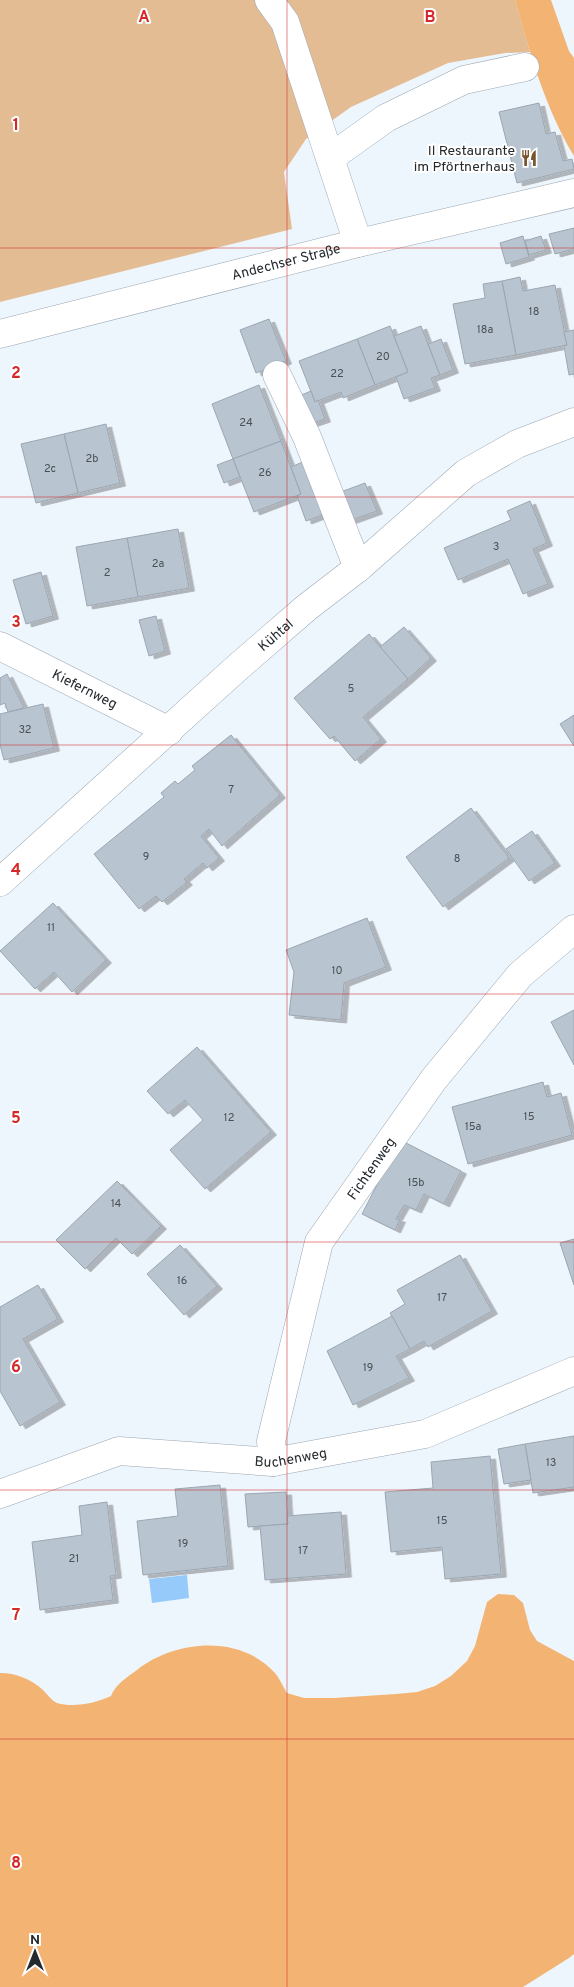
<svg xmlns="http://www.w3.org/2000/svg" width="574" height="1987" viewBox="0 0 574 1987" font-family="Overpass,sans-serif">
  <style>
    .green { fill: #e4bc93 }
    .forest { fill: #f3b473 }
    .water { fill: #96cafb }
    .building { fill: #b8c4cf; stroke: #9ba6b1; filter: url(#shadow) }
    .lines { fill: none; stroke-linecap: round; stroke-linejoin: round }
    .minor-casing { stroke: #9ca7b2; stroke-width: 29 }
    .minor { stroke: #fff; stroke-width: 28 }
    .grid { fill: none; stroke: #d62828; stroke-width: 1; stroke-opacity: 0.55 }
    .labels { text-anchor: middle; stroke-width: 4; stroke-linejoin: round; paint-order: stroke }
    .number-label { font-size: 11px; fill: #4a5056 }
    .poi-label { font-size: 14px; fill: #252a2e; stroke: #fff; text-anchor: end }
    .street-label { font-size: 14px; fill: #252a2e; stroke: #fff }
    .grid-label { font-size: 16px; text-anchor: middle; font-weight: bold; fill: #d62828; stroke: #fff; stroke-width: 4; stroke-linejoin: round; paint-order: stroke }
  </style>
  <defs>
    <filter id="shadow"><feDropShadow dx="5.5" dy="3" stdDeviation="0" flood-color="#0004"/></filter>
  </defs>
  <rect width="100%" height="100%" fill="#eef6fd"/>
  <!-- green -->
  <path class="green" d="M0,0H515L530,52L505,53L448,63L351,107L306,139L284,172L292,229L0,302Z"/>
  <!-- forest -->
  <g class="forest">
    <path d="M515,0H551L569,51L574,58V156C545,108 530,53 515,0Z"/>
    <path d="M498,1594L514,1595L523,1603L530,1630L537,1641L574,1661V1954L569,1958L523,1987H0V1673C16,1673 31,1679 43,1690C47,1694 52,1701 57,1703C74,1708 96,1703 111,1696C115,1685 127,1677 137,1670C175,1640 240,1634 275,1673C280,1679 283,1687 287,1693L304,1698H334L396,1694L417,1692L435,1686L451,1676L467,1661L475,1646L487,1602Z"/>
  </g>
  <!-- water -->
  <path class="water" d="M187,1575L189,1598L152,1603L149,1579Z"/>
  <!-- building -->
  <g class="building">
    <path d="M539,103L546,134L555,132L563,161L572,159L574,169L517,183L499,112Z"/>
    <path d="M574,228V249L555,254L549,234Z"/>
    <path d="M523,236L529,257L506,264L500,243Z"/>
    <path d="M541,236L546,250L529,255L525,241Z"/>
    <path d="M520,277L523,291L555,285L567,345L516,355L502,281Z"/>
    <path d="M502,281L516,355L465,364L453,304L485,298L483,284Z"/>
    <path d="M269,319L286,361L256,373L240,330Z"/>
    <path d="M390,326L408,372L375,385L357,339Z"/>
    <path d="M421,326L440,375L431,378L435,388L404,399L396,377L408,372L394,336Z"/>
    <path d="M574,330V374L569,375L564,346L567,345L564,332Z"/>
    <path d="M357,339L375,385L343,398L341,392L315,402L299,361Z"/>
    <path d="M441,339L453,370L440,375L428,344Z"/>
    <path d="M259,385L281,441L233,459L212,404Z"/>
    <path d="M311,391L315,402L318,400L325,419L310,424L299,396Z"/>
    <path d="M106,424L120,483L78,493L64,434Z"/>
    <path d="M64,434L78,493L36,503L21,444Z"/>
    <path d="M281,441L301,494L254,512L233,459Z"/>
    <path d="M233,459L240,477L224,483L217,465Z"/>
    <path d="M305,461L325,514L306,521L297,496L301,494L291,467Z"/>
    <path d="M365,483L377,511L349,521L338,493Z"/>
    <path d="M530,501L547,543L533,549L548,584L523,594L508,559L458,580L444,548L511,520L507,511Z"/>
    <path d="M178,529L189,588L138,597L127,538Z"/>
    <path d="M127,538L138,597L87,606L76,547Z"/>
    <path d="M41,572L53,616L26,624L13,580Z"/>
    <path d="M156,616L165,651L149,656L139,620Z"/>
    <path d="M404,627L431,658L408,679L380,647Z"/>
    <path d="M369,634L408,679L363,717L381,739L355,761L334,736L330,739L294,698Z"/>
    <path d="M7,674L24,708L8,712L5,703L0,705V678Z"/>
    <path d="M43,704L54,748L4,760L0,745V714Z"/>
    <path d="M574,715V746L560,724Z"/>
    <path d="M231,735L280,795L222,846L209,829L201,836L219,858L207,868L203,863L184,879L187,882L162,902L156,896L139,909L94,854L164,797L161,793L175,781L178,784L195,770L192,766Z"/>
    <path d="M471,808L509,858L443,907L406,857Z"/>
    <path d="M532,831L555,863L529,881L506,849Z"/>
    <path d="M53,903L106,960L72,992L54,972L35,989L0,951Z"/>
    <path d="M367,918L386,967L344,983L341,1020L289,1015L294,972L286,950Z"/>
    <path d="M574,1010V1065L551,1022Z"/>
    <path d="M197,1047L271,1132L205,1189L170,1150L203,1120L185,1100L168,1114L147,1091Z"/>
    <path d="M543,1082L547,1097L561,1093L572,1135L468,1164L452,1107Z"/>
    <path d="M400,1140L461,1171L444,1204L424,1194L416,1210L404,1205L396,1219H400L395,1230L362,1214Z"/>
    <path d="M117,1181L161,1226L132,1254L116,1238L85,1269L56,1240Z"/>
    <path d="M574,1239V1285L560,1243Z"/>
    <path d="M180,1245L217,1286L184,1315L147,1274Z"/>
    <path d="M460,1255L492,1311L428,1347L424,1341L410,1349L390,1313L405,1304L397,1290Z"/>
    <path d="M38,1285L58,1319L23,1339L60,1402L20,1426L0,1391V1307Z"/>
    <path d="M392,1316L410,1349L396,1356L409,1378L353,1405L327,1351Z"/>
    <path d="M574,1436V1487L533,1493L525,1444Z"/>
    <path d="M525,1444L531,1480L504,1484L498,1449Z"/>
    <path d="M490,1456L501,1574L445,1579L442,1547L391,1552L385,1492L433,1488L431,1462Z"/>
    <path d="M220,1485L228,1566L143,1575L137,1521L178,1516L175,1489Z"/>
    <path d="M286,1492L288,1524L248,1527L245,1494Z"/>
    <path d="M107,1502L116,1575L110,1576L113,1600L40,1610L32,1542L82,1535L79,1506Z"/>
    <path d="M341,1512L346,1574L265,1580L260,1526L288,1524L287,1516Z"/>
  </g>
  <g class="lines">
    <!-- minor casing -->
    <g class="minor-casing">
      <g id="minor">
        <path d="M269,0L285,22L358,243"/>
        <path d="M330,158L386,118L464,80L525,67"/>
        <path id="s1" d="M0,334L358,243L574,193"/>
        <path d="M277,375L307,437L358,568"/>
        <path id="s2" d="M0,646L169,731"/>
        <path id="s3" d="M0,882L238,667L306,608L358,568L466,473L517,444L574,422"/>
        <path id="s4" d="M273,1462L271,1441L319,1242L434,1079L520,975L574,929"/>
        <path id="s5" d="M0,1494L119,1451L273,1462L425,1434L574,1371"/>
      </g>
    </g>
    <!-- minor -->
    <use href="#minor" class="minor"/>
  </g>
  <!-- grid -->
  <path class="grid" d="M287,0V1987M0,248H574M0,497H574M0,745H574M0,994H574M0,1242H574M0,1490H574M0,1739H574"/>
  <!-- icons -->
  <defs>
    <g id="restaurant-bare" transform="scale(1.35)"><path d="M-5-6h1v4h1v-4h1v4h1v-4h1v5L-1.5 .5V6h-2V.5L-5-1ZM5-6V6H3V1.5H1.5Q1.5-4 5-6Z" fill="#77542d" stroke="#fff" stroke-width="2.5" paint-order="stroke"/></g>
  </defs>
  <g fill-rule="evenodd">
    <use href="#restaurant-bare" x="529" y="158"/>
  </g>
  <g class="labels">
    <!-- number labels -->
    <g class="number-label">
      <text x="534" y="315">18</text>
      <text x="485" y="333">18a</text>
      <text x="383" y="360">20</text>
      <text x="337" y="377">22</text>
      <text x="246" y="426">24</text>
      <text x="92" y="462">2b</text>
      <text x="50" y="472">2c</text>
      <text x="265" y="476">26</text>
      <text x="496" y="550">3</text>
      <text x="158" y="567">2a</text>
      <text x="107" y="576">2</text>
      <text x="351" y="692">5</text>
      <text x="25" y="733">32</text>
      <text x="231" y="793">7</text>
      <text x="146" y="860">9</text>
      <text x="457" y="862">8</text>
      <text x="51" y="931">11</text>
      <text x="337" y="974">10</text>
      <text x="529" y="1120">15</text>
      <text x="229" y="1121">12</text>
      <text x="473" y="1130">15a</text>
      <text x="416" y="1186">15b</text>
      <text x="116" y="1207">14</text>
      <text x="182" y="1284">16</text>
      <text x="442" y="1301">17</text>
      <text x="368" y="1371">19</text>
      <text x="551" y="1466">13</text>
      <text x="442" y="1524">15</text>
      <text x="183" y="1547">19</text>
      <text x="303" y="1554">17</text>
      <text x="74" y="1562">21</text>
    </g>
    <!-- poi labels -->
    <g class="poi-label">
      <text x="515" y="155">Il Restaurante<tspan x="515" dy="16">im Pförtnerhaus</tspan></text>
    </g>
    <!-- street labels -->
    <g class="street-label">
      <text dy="5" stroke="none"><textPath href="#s1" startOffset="295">Andechser Straße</textPath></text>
      <text dy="5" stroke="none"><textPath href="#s3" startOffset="370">Kühtal</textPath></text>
      <text dy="5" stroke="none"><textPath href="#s2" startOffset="95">Kiefernweg</textPath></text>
      <text dy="5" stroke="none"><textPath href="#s4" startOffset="316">Fichtenweg</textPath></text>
      <text dy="5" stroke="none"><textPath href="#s5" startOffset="299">Buchenweg</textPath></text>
    </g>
  </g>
  <g class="grid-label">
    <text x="144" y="22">A</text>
    <text x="430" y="22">B</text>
    <text x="16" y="130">1</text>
    <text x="16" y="378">2</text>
    <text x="16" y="627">3</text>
    <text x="16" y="875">4</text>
    <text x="16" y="1123">5</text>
    <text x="16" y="1372">6</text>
    <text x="16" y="1620">7</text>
    <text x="16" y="1868">8</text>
  </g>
  <!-- north arrow -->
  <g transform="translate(35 1952)" stroke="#ffffff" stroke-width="4" paint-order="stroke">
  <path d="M0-4L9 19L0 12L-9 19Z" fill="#252a2e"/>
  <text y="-8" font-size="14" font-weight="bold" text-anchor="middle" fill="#252a2e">N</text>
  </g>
</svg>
